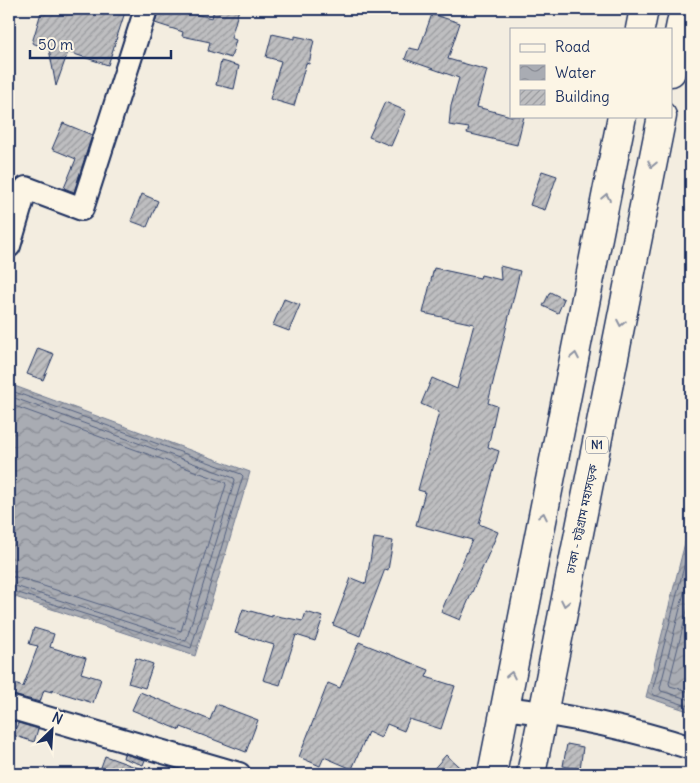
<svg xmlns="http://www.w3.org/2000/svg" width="700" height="783" viewBox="0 0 700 783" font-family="Delius,'Noto Sans Bengali',sans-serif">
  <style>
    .water { fill: url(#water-waves); stroke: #707a91 }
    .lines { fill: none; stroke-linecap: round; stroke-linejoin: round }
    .shore { stroke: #546180; stroke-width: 1 }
    .building { fill: url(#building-hatch); stroke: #1b2f5e }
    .minor-casing { stroke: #1b2f5e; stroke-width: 26 }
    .trunk-casing { stroke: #1b2f5e; stroke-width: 31 }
    .minor { stroke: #fcf5e5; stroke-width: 22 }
    .trunk { stroke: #fcf5e5; stroke-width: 28 }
    .oneway { stroke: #8c92a2 }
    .labels { text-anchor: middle; stroke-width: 5; stroke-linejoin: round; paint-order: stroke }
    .shield { fill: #fcf5e5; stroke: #5e6a86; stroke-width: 1 }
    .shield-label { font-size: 11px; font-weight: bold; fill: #1b2f5e }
    .street-label { font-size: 12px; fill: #1b2f5e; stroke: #fcf5e5 }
  </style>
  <defs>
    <pattern id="water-waves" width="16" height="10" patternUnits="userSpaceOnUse" patternTransform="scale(1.25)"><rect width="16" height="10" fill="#a9acb3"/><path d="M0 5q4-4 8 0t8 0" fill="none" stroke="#898c95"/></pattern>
    <pattern id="building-hatch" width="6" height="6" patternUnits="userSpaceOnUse" patternTransform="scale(1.25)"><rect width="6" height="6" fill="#bebec0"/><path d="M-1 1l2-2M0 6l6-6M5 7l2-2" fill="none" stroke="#9a9b9f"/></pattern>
  </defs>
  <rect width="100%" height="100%" fill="#f3ede0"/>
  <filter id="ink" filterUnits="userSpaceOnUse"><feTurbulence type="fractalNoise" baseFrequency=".02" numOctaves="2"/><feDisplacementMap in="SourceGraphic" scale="10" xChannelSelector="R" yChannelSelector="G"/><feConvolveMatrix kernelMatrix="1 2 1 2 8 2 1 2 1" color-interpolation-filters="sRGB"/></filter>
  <g filter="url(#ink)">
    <!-- water -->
    <g class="water">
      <path d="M9,384L250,472L195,656L9,595Z"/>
      <path d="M691,519V712L646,697Z"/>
    </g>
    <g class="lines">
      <!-- shore -->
      <g class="shore">
        <path d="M9,390L241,474L243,476L191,648L9,590"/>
        <path d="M9,396L234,478L235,480L186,641L9,584"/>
        <path d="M9,404L225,482L226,485L181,631L16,577H9"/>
        <path d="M691,539L652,692L654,695L691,707"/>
        <path d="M691,565L660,688L661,691L691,700"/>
        <path d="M691,595L669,683L670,686L691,692"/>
      </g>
    </g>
    <!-- building -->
    <g class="building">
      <path d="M42,9H126L108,65L68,52L56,86L49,49L32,43Z"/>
      <path d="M159,9H172L212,18L214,9H239L231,38L236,40L231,58L208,51L210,42L182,36L183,32L155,23Z"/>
      <path d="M432,14L460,23L448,59L487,70L477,107L511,116H524L517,145L467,133L469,128L449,125L451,106L459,78L405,59L409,48L419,50Z"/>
      <path d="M272,34L295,39V36L314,40L309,64L306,63L294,106L270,99L281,61L266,57Z"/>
      <path d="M221,61L239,66L234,89L216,85Z"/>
      <path d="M385,102L406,111L391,146L369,137Z"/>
      <path d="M63,123L92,135L74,192L64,188L76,159L52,149Z"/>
      <path d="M542,171L557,176L545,210L530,205Z"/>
      <path d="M142,194L158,201L147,227L131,221Z"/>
      <path d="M500,266L520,271L488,403L497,406L488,447L499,451L479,524L498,532L460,620L441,612L472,540L416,525L425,492L418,490L439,412L421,404L432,378L457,389L474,324L423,313L434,268L480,278L481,275L501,280Z"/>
      <path d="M550,292L564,299L558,313L543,306Z"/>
      <path d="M284,299L300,305L289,331L273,325Z"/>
      <path d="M38,348L54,354L43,380L27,374Z"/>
      <path d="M374,538L393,541L388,570L385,569L360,636L333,625L351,578L366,584Z"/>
      <path d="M243,609L272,617V615L303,621L306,612L323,617L315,641L296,635L280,685L263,680L274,645L235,633Z"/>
      <path d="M34,628L54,634L50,647L86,658L81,673L101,679L93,703L52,690V692L44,690L40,702L9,694V682L23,687L38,646L29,644Z"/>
      <path d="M359,642L429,670L426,677L455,686L441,729L409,719L404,731L387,724L381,738L368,732L352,769L324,757L320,766L299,757L328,683L340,688Z"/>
      <path d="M136,658L153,664L145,688L128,683Z"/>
      <path d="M140,692L210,720L216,704L258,720L246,752L181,727L180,730L132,710Z"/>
      <path d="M18,723L38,729L34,742L13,735Z"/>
      <path d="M567,744L583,747L580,769L563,766Z"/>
      <path d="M124,754L145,760L143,765L123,758Z"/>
      <path d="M446,755L467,774H429Z"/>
      <path d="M105,756L149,772V774H112L100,770Z"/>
    </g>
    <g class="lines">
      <!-- minor casing -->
      <g class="minor-casing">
        <g id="minor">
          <path d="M9,246L26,188L82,209L146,9"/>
          <path d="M9,707L239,774"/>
          <path d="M504,708C565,715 633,729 691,748"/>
        </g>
      </g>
      <!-- trunk casing -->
      <g class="trunk-casing">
        <g id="trunk">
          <path d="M640,29L644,9"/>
          <path d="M671,72L684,9"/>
          <path d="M492,774L622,116"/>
          <path d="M531,774L662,116"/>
        </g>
      </g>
      <!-- minor -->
      <use href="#minor" class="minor"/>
      <!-- trunk -->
      <use href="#trunk" class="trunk"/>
    </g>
    <!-- one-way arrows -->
    <defs><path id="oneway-chevron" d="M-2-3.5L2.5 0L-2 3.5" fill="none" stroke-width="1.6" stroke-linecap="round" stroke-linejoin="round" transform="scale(1.25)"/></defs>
    <g class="oneway">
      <use href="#oneway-chevron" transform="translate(652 164) rotate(102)"/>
      <use href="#oneway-chevron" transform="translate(606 197) rotate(-79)"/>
      <use href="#oneway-chevron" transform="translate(621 323) rotate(101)"/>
      <use href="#oneway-chevron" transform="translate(575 356) rotate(-79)"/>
      <use href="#oneway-chevron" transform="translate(543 516) rotate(-78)"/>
      <use href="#oneway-chevron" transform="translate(565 603) rotate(102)"/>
      <use href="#oneway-chevron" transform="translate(511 675) rotate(-78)"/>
    </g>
  </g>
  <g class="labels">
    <!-- shield labels -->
    <rect class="shield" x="586" y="436.5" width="22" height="17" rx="4"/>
    <g class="shield-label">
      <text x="597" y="449">N1</text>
    </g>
    <!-- street labels -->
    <g class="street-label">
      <text transform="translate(582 519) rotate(-78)" y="4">ঢাকা - চট্টগ্রাম মহাসড়ক</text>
    </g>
  </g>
  <!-- margin -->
  <rect width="700" height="783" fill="none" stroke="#fcf5e5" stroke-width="30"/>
  <rect x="15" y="15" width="670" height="753" fill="none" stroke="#1b2f5e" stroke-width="2" filter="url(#ink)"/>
  <!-- legend -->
  <rect x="510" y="28" width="162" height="90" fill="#fcf5e5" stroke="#a2a6af"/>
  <rect x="520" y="44" width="25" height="8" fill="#fcf5e5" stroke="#a2a6af"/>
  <text x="555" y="52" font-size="15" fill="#1b2f5e">Road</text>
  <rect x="520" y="65" width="25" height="15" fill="url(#water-waves)" stroke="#a2a6af"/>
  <text x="555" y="78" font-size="15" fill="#1b2f5e">Water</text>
  <rect x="520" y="90" width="25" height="15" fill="url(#building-hatch)" stroke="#a2a6af"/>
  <text x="555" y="102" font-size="15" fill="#1b2f5e">Building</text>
  <!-- north arrow -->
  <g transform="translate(52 730) rotate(25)" stroke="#fcf5e5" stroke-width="4" paint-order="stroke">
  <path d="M0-4L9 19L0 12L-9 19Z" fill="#1b2f5e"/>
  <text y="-8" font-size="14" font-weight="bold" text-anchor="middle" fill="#1b2f5e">N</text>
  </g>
  <!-- scale -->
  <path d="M30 50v8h141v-8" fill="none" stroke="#1b2f5e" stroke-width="2.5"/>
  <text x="38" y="50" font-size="15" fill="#1b2f5e" stroke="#fcf5e5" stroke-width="4" paint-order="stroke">50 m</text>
</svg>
